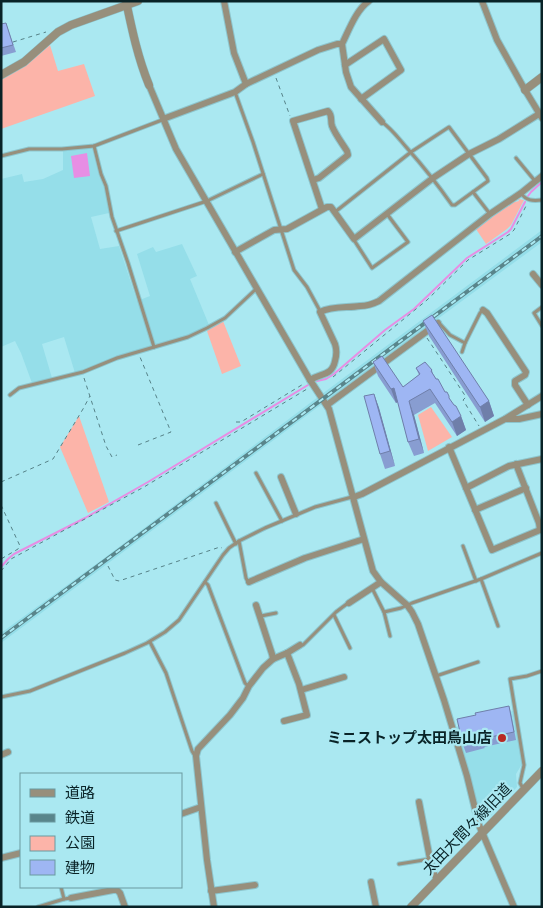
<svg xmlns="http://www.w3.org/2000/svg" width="543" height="908" viewBox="0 0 543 908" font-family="'Open Sans','Noto Sans JP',sans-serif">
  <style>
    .built { fill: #95dee9 }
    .green { fill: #fcb4a9 }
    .water { fill: #e78ee4 }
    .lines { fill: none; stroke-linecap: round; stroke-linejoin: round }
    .stream { stroke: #e78ee4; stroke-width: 2 }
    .service-casing { stroke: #8dc5cd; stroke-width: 5 }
    .minor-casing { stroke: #8dc5cd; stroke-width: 8 }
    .tertiary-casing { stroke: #8dc5cd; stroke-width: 9 }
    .path { stroke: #568288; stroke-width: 1; stroke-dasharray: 4 4; stroke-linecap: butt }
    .service { stroke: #978f7c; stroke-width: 3 }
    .minor { stroke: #978f7c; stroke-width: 6 }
    .tertiary { stroke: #978f7c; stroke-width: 8 }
    .rail-casing { stroke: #59858b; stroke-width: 4 }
    .rail { stroke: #aae8f1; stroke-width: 2; stroke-dasharray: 5.5; stroke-linecap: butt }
    .wall { fill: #889dd1 }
    .shaded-wall { fill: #6f7faa }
    .building { fill: #9eb6f3; stroke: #6f7faa }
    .poi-dot { fill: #b82924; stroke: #aae8f1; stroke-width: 2 }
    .labels { text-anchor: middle; stroke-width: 4.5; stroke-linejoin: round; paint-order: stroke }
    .poi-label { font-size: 15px; font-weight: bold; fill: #092327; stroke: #aae8f1; text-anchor: end }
    .street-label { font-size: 15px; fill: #092327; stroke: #aae8f1 }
  </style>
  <rect width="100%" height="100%" fill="#aae8f1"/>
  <!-- built -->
  <g class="built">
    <path d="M91,147L92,148L99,176L104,187L109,213L91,217L100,249L119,246L137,301L150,296L137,254L153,247L156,252L182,244L197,276L190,279L209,325L177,340L155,345L143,307L140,308L152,346L123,354L94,367L75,373L64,337L42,344L52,378L32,383L21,353L15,341L1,347V179L22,174L24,182L43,179L63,170V151Z"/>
    <path d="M542,230V242L439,318L327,400L322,394Z"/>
    <path d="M318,397L322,404L1,643V633L103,559Z"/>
    <path d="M513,711L522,764L516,774L517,787L490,817L481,819L471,778L456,727Z"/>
  </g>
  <!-- green -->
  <g class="green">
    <path d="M50,45L58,71L84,64L95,96L1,129V79L29,63Z"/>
    <path d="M518,199L524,200L511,225L507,229L486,244L476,229L514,201L515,202L519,201Z"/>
    <path d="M223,321L241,366L222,374L207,331Z"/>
    <path d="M431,407L452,437L428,451L418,415Z"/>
    <path d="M79,416L109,502L88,513L60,447Z"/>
  </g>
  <!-- water -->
  <path class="water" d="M87,153L90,176L74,178L71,156Z"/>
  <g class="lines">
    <!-- stream -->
    <g class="stream">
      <path d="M528,196L531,192L542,182"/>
      <path d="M317,381L326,379L334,374L385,330L414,309L467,258L508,232L511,229L525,202"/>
      <path d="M1,567L8,559L14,554L85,518L148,482L308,385"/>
    </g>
    <!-- service casing -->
    <g class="service-casing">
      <g id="service">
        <path d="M235,92L253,142L294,270L307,287L320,311"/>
        <path d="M94,146L101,174L106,186L112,217L128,263L154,347"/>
        <path d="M1,156L29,149H62L94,146L162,120"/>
        <path d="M516,158L535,181"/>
        <path d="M473,192L490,214"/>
        <path d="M521,193C526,201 533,201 542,200"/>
        <path d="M335,212L411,152L449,127L487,178L488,181L455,205H452C438,185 423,166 407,148C399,139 392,129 382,122"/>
        <path d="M116,231L207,201L263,174"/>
        <path d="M354,240L372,268L408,242L387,214"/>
        <path d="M542,307L534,313L542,326"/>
        <path d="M439,323L450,335L465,343L480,313L483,310"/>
        <path d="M462,352L465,343"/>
        <path d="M10,395L19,388L83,372L117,358L188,337L207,328L225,318L256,289"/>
        <path d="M256,473L282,521"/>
        <path d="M216,503L236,544"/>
        <path d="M239,541L246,578L248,582"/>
        <path d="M463,546L476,581"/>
        <path d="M481,579L498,626"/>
        <path d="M205,582L208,585L245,683L248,686"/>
        <path d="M372,588L384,612L390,636"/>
        <path d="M384,612L401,608L412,603L481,579L542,553"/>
        <path d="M334,615L350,648"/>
        <path d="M261,616L276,613"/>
        <path d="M150,642L166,673L192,751L195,756"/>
        <path d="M301,645H303L336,612L348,603"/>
        <path d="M436,676L478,662"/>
        <path d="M1,697L30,691L125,653L147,643L165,632L179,620L223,555L229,548L239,541L265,528L315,507L352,497"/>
        <path d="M524,790L520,783L524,765L510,679L527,676L542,671"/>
        <path d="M399,864L430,859"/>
        <path d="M61,887L64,899"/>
        <path d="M38,907L64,899L71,898"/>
      </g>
    </g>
    <!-- minor casing -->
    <g class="minor-casing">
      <g id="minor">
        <path d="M224,1L234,53L246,84"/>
        <path d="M482,1L497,40L525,90L542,118"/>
        <path d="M342,44L346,72L351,87L382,122"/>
        <path d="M345,65L384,39L401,70L361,99"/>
        <path d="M149,85L176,149L310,380L329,409L373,571L381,582L407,605L412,612L418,624L444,700L467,776L479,825L514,907"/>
        <path d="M163,119L235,92L246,84L318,50L337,44H342C349,30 356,10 369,1"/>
        <path d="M313,180L319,178L348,155L347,151C342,143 335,134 332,126C330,120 333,116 328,111L293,121L322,209"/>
        <path d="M235,252L274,230L287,229L327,207H331L354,239L433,178L469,154L499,139L539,114"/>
        <path d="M533,274L542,285"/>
        <path d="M483,310L487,313L526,372L525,375L515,381V385L528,405"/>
        <path d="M310,380C321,373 332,376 335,361C337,354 337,350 335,344L320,312C332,306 347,308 360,306C367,306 373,304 379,301L490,214L521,193L542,176"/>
        <path d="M327,405L438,323"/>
        <path d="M506,419H519L542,414"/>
        <path d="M449,447L492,550L540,530L539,523L516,464"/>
        <path d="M281,477L296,514"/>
        <path d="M466,488L509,466L542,459"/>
        <path d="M354,497L362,494L505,419L542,396"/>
        <path d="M475,510L526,488"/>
        <path d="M249,582L305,558L364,539"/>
        <path d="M349,603L381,582"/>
        <path d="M256,605L272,654L273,659"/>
        <path d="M301,690L344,677"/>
        <path d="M284,721L307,715L299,684L287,653"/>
        <path d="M1,755L8,752"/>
        <path d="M419,802L430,859L434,874L437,880"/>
        <path d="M181,814L201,807"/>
        <path d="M1,858L21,853"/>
        <path d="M371,882L376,907"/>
        <path d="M211,891L255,885"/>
        <path d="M71,898L113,890H117L120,893L125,907"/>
        <path d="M214,907L207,860L196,756L198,749L230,715L243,698L249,686L263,668L273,659L287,653L300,645"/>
      </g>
    </g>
    <!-- tertiary casing -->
    <g class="tertiary-casing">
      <g id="tertiary">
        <path d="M126,1C132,30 138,58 149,85"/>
        <path d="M1,75L24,62L58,32L71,25L138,1"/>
        <path d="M525,90L542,77"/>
        <path d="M411,907L542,771"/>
      </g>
    </g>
    <!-- path -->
    <g class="path">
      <path d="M13,42L46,32"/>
      <path d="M276,78L290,116"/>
      <path d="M427,338L466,397L463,400L479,426"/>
      <path d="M333,377L427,300L468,260L510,234L514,230L527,204"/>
      <path d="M84,378L106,446L112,457L117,455"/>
      <path d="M236,422H241L305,383"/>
      <path d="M138,445L171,432L140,357"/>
      <path d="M1,482L53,459L83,409L90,396"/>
      <path d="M1,505L20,546L18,549L1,559"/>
      <path d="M108,566L115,580L119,581L220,547L222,548"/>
      <path d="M1,571L11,559L144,487L307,389"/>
    </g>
    <!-- service -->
    <use href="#service" class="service"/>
    <!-- minor -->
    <use href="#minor" class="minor"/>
    <!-- tertiary -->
    <use href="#tertiary" class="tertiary"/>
    <!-- rail casing -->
    <g class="rail-casing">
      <path id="rail" d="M1,638L542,236"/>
    </g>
    <!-- rail -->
    <use href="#rail" class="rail"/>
  </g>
  <!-- wall -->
  <g class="wall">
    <path d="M1,22L2,24L6,23L16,52L1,56Z"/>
    <path d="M423,321L489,401L494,416L485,422L429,336Z"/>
    <path d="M373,362L403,387L419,375L416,368L432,370L433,374L461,416L466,430L457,436L435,403L414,415L424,453L414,456L408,442L398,402L396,403L378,376Z"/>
    <path d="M374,394L379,408L395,466L385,469L380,454Z"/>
    <path d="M509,706L511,713L516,740L484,747L485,748L466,753L463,745L476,715Z"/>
  </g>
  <!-- shaded-wall -->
  <g class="shaded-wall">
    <path d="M394,388L399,401L396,403L391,389Z"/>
    <path d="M374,394L379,408L395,466L390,451Z"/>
    <path d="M409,401L414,415L424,453L419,439Z"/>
    <path d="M489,401L494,416L485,422L480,407Z"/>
    <path d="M461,416L466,430L457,436L452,422Z"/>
  </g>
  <!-- building -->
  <g class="building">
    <path d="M6,23L13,45L1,48V24Z"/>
    <path d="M432,315L489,401L480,407L423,321Z"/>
    <path d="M382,356L403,387L420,374L416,368L425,362L432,370L431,371L436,379H438L445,392H447L449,396V398L454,405L456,406L461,416L452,422L430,389L409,401L419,439L408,442L394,388L391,389L373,362Z"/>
    <path d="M374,394L390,451L380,454L364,396Z"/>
    <path d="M509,706L514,732L481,739L482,741L463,745L457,719L476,715L475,713Z"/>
  </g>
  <!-- markers -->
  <circle class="poi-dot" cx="502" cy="738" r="5"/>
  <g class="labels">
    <!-- poi labels -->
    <g class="poi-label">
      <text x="492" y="743">ミニストップ太田鳥山店</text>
    </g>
    <!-- street labels -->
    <g class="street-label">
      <text transform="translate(467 829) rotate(-46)" y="5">太田大間々線旧道</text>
    </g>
  </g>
  <!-- border -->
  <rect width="543" height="908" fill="none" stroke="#092327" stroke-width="5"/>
  <!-- legend -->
  <rect x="20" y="773" width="162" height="115" fill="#aae8f1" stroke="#6a99a0"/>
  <rect x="30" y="789" width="25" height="8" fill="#978f7c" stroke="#6a99a0"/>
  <text x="65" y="798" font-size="15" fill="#092327">道路</text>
  <rect x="30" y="814" width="25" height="8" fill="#59858b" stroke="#6a99a0"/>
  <text x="65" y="823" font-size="15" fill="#092327">鉄道</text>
  <rect x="30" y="836" width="25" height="15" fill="#fcb4a9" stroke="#6a99a0"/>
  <text x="65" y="848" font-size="15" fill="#092327">公園</text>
  <rect x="30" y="860" width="25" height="15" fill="#9eb6f3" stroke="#6a99a0"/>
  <text x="65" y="873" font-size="15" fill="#092327">建物</text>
</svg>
